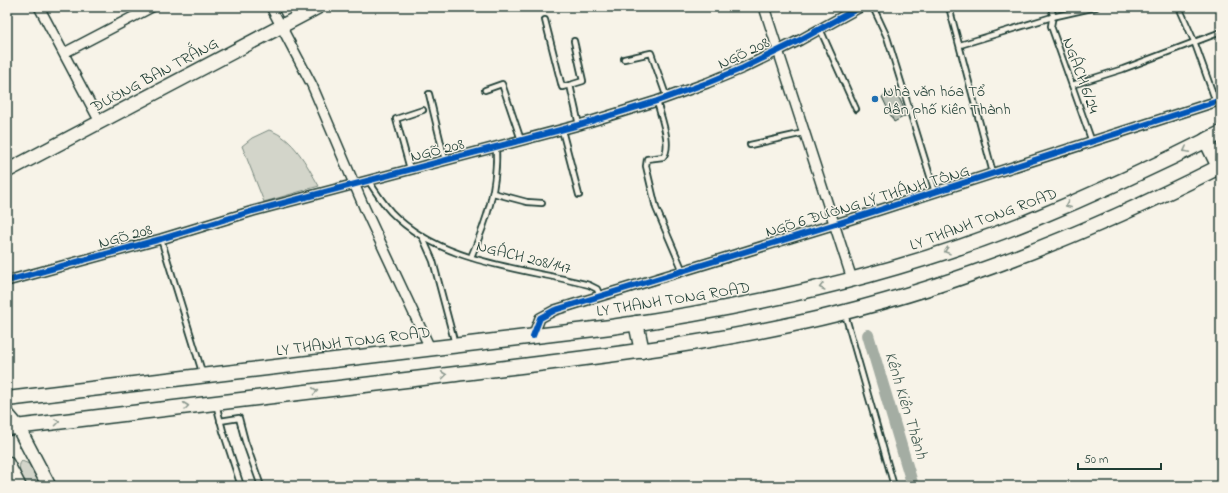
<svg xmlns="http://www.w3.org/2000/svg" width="1228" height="493" viewBox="0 0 1228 493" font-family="'Indie Flower',sans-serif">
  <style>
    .green { fill: #d3d5ca; stroke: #79897f }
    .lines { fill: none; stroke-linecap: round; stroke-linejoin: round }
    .canal { stroke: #a4ada3; stroke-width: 12 }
    .building { fill: #bbc1b6; stroke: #1f3d34 }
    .lane-casing { stroke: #1f3d34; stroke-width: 8 }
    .street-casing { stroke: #1f3d34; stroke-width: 12 }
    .secondary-casing { stroke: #1f3d34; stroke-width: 16 }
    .primary-casing { stroke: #1f3d34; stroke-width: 17 }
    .lane { stroke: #f7f3e8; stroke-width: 4.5 }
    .street { stroke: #f7f3e8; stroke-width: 9 }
    .secondary { stroke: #f7f3e8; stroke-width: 13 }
    .primary { stroke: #f7f3e8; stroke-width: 14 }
    .cycleway-casing { stroke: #f7f3e8; stroke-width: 8 }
    .cycleway { stroke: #0057b8; stroke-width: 6 }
    .oneway { stroke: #8b988e }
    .poi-dot { fill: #1f6fb2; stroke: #f7f3e8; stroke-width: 1.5 }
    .labels { text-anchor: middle; stroke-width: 3; stroke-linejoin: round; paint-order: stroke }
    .street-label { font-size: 16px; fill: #1f3d34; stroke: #f7f3e8 }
    .poi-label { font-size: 16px; fill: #1f3d34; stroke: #f7f3e8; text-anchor: start }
    .water-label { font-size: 17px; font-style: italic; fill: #405950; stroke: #f7f3e8 }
  </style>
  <rect width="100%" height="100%" fill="#f7f3e8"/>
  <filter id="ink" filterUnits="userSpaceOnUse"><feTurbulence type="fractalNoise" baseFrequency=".025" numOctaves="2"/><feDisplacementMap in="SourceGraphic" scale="8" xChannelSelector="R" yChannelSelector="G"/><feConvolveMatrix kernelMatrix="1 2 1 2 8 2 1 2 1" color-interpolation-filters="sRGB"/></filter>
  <g filter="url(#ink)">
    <!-- green -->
    <g class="green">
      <path d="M269,130C294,138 306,164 319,186L264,202L242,146L252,138Z"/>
      <path d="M22,461L29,464L41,486H27C24,479 15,468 22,461Z"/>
    </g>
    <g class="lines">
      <!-- canal -->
      <path class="canal" d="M868,335L913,486"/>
    </g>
    <!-- building -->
    <path class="building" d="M896,91L907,115L894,122L882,97Z"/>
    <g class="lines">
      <!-- lane casing -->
      <g class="lane-casing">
        <g id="lane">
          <path d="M873,7L887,37L935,192"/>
          <path d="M949,7L993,173"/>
          <path d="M1051,7L1053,15L1051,26L1092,142"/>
          <path d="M1179,7L1194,41L1216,102"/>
          <path d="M545,20L562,87L570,85L579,125"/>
          <path d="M820,29L856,109"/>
          <path d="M960,45L1052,17L1096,7"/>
          <path d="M624,59L651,53L667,98"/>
          <path d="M570,85L583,81L574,41"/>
          <path d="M1072,85L1123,69L1221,32"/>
          <path d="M485,90L502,84L521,140"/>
          <path d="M429,94L445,160"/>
          <path d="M657,101C660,115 673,146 663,157L647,159L646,166L656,208L683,271"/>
          <path d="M562,130L579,195"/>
          <path d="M750,145L804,133"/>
          <path d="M410,169L396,119L423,110"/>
          <path d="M368,180C375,191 382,202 391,212C441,264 524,268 589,285L597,289L600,296"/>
          <path d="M493,193L527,202L542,203"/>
          <path d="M422,236L433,261L455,344"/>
          <path d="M161,239L203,375"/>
          <path d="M471,257C487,221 498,186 496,147"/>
          <path d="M845,314L894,486"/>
          <path d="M216,404L223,431L241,486"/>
          <path d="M220,421L239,418L245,441L261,486"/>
        </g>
      </g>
      <!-- street casing -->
      <g class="street-casing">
        <g id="street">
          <path d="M39,7L100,122"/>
          <path d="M271,7L312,85L364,207L430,348"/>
          <path d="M764,7L852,279"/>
          <path d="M64,53L152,7"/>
          <path d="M7,281L161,239L253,211L579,125L657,101L707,83L743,68L800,40L860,7"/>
          <path d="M533,336L540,318L555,310L842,222L1221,100"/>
        </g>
      </g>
      <!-- secondary casing -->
      <g class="secondary-casing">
        <g id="secondary">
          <path d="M7,171L318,7"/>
          <path d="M7,414L18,427L49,486"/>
          <path d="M7,463L19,486"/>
        </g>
      </g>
      <!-- primary casing -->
      <g class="primary-casing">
        <g id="primary">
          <path d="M1206,140L1219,167"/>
          <path d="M636,323L642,351"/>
          <path d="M7,399L611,327C753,307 894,276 1027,222C1093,195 1158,165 1221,133"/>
          <path d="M7,428C157,410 307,392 456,374C585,358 714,345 841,313C973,280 1099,228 1221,166"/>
        </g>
      </g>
      <!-- lane -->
      <use href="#lane" class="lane"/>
      <!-- street -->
      <use href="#street" class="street"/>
      <!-- secondary -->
      <use href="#secondary" class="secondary"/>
      <!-- primary -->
      <use href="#primary" class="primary"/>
      <!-- cycleway casing -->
      <g class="cycleway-casing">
        <g id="cycleway">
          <path d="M7,281L161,239L253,211L579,125L657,101L707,83L743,68L800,40L860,7"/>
          <path d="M533,336L540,318L555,310L842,222L1221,100"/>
        </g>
      </g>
      <!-- cycleway -->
      <use href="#cycleway" class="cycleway"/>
    </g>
    <!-- one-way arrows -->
    <defs><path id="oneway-chevron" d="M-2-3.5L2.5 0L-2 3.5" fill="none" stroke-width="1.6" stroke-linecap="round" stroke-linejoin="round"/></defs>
    <g class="oneway">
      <use href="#oneway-chevron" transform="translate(1186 150) rotate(153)"/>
      <use href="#oneway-chevron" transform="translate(1068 205) rotate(157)"/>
      <use href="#oneway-chevron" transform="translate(947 251) rotate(162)"/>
      <use href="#oneway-chevron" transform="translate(822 287) rotate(166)"/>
      <use href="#oneway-chevron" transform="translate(444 375) rotate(-7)"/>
      <use href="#oneway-chevron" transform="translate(315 391) rotate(-7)"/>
      <use href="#oneway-chevron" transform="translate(186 406) rotate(-7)"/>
      <use href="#oneway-chevron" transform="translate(57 422) rotate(-7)"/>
    </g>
  </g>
  <!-- markers -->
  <circle class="poi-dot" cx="875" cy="99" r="4"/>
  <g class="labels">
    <!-- street labels -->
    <g class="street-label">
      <text transform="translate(743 52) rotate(-25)" y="6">NGÕ 208</text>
      <text transform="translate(154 74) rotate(-28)" y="6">ĐƯỜNG BAN TRẮNG</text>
      <text transform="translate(1082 75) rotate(70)" y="6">NGÁCH 6/24</text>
      <text transform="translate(437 149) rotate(-14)" y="6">NGÕ 208</text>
      <text transform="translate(867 200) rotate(-17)" y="6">NGÕ 6 ĐƯỜNG LÝ THÁNH TÔNG</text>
      <text transform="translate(983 218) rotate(-20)" y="6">LY THANH TONG ROAD</text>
      <text transform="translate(125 235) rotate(-15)" y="6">NGÕ 208</text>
      <text transform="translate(524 256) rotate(14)" y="6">NGÁCH 208/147</text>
      <text transform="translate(673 298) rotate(-9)" y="6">LY THANH TONG ROAD</text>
      <text transform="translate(353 340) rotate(-7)" y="6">LY THANH TONG ROAD</text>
    </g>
    <!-- poi labels -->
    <g class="poi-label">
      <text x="883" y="96">Nhà văn hóa Tổ<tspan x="883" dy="18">dân phố Kiên Thành</tspan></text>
    </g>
    <!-- water labels -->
    <g class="water-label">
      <text transform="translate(907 405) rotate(73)" y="6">Kênh Kiên Thành</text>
    </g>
  </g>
  <!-- margin -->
  <rect width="1228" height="493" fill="none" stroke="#f7f3e8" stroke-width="24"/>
  <rect x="12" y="12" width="1204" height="469" fill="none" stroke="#1f3d34" stroke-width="1.5" filter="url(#ink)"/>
  <!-- scale -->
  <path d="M1078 463v6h83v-6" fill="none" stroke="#1f3d34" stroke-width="2"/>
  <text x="1084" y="463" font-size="12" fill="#1f3d34" stroke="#f7f3e8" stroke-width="3" paint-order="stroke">50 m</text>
</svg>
